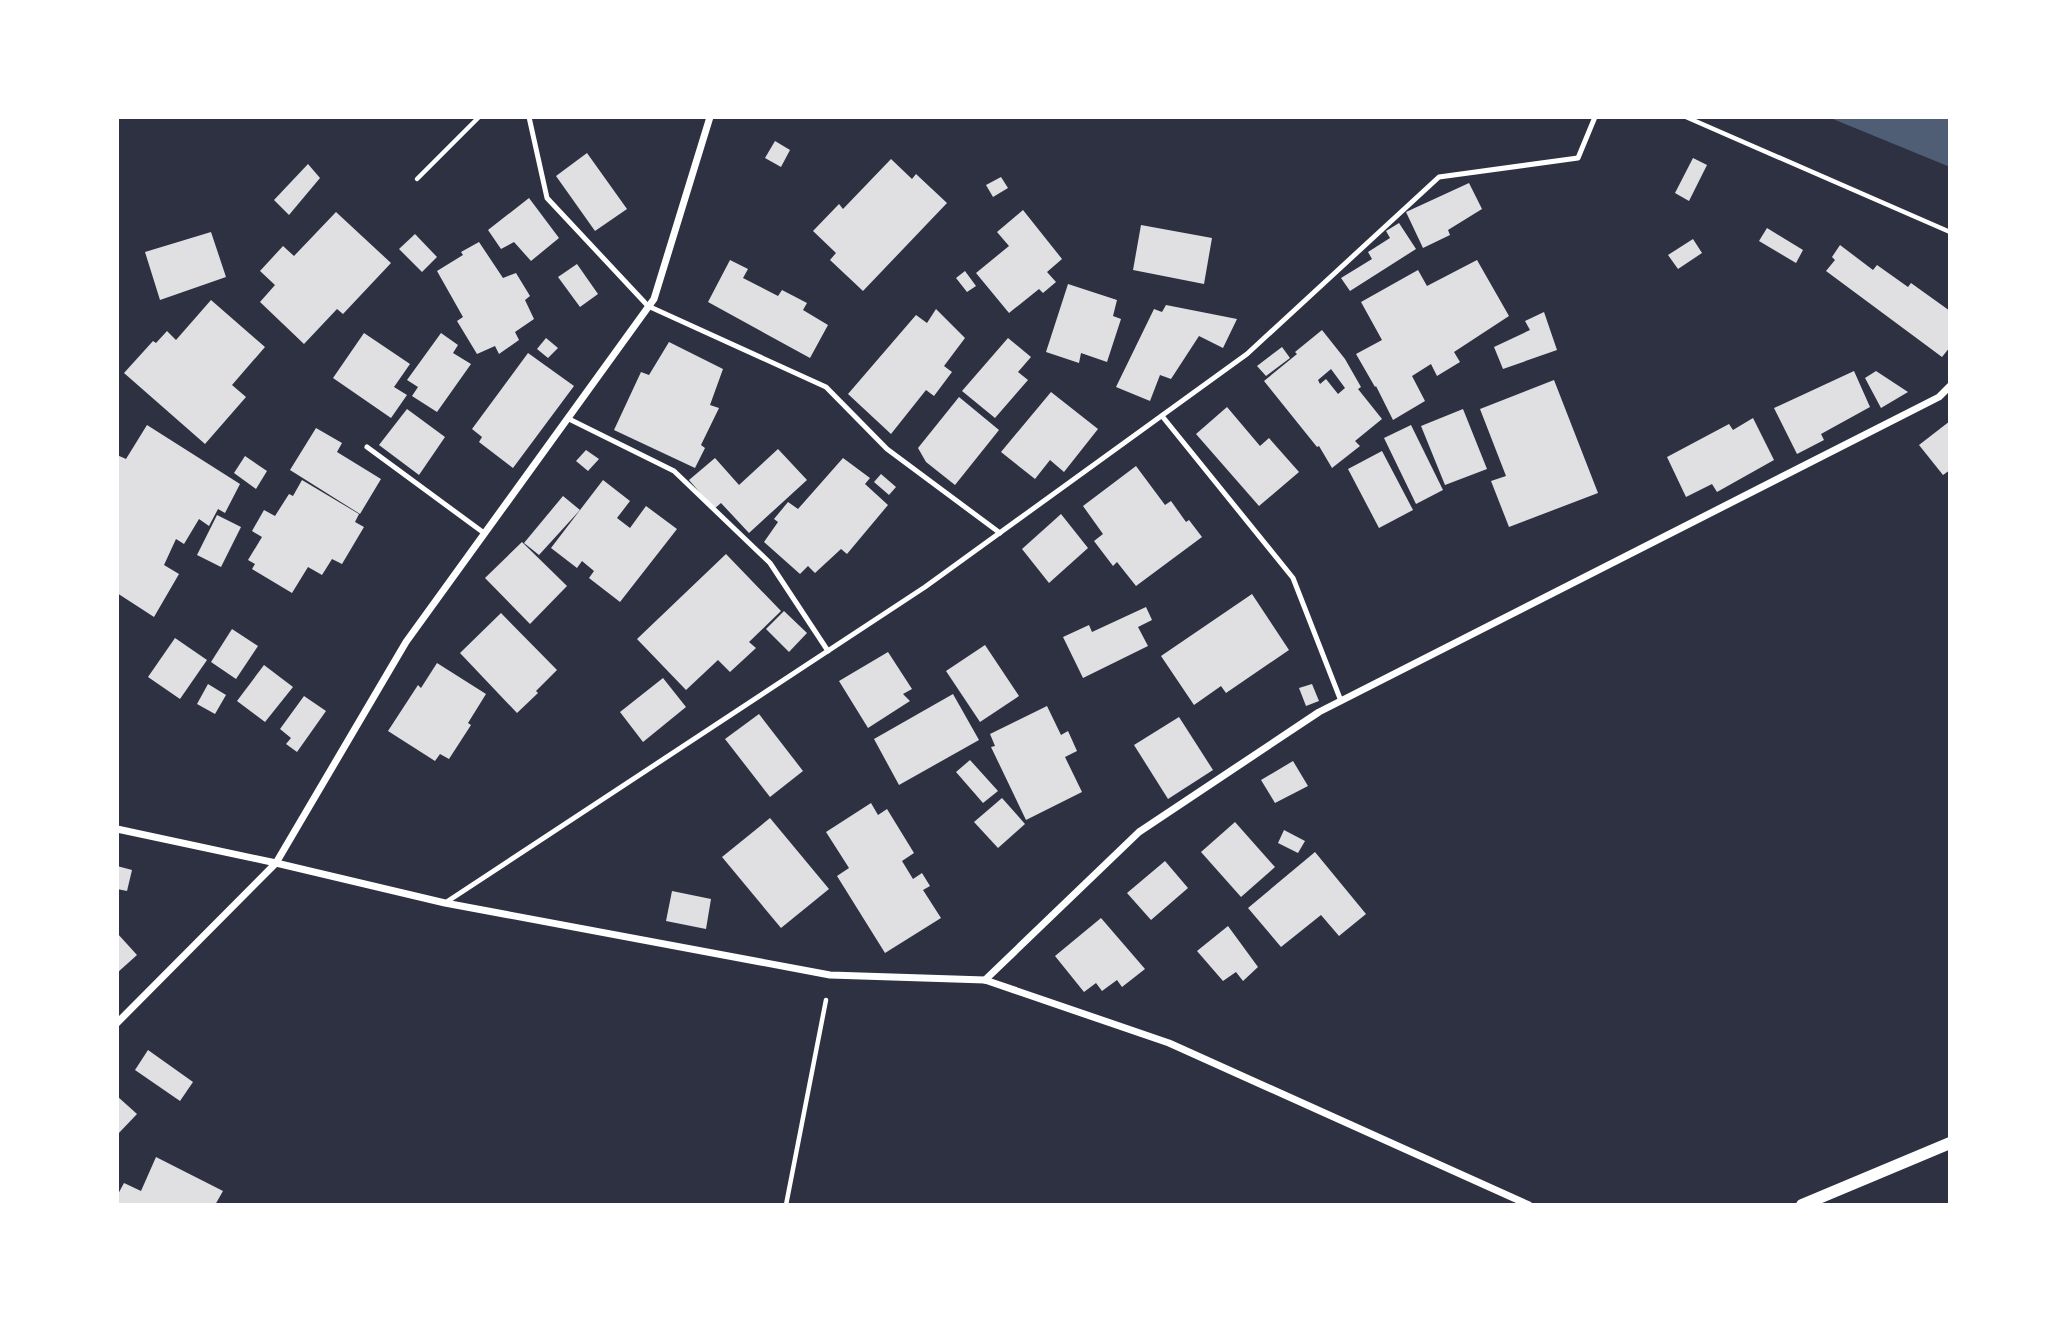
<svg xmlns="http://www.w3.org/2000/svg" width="2067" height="1322" viewBox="0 0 2067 1322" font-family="Mulish,sans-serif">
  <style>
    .water { fill: #4f5d75 }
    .building { fill: #e0e0e3; fill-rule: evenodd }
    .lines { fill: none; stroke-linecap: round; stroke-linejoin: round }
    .path { stroke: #fff; stroke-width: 4.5 }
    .service { stroke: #fff; stroke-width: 5 }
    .minor { stroke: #fff; stroke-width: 7 }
    .tertiary { stroke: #fff; stroke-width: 12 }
  </style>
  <rect width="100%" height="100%" fill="#2d3142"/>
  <!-- water -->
  <path class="water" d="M1828,117H1950V167Z"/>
  <!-- building -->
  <g class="building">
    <path d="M775,141L790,150L781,167L765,158Z"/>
    <path d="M587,153L627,209L595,231L556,176Z"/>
    <path d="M1693,158L1707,165L1689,201L1675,193Z"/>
    <path d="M891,159L912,179L916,174L947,203L863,291L830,260L836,253L813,231L839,204L843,209Z"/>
    <path d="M308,164L320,178L289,215L274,200Z"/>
    <path d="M1001,177L1008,188L993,197L986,185Z"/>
    <path d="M1469,183L1482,209L1448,230L1450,235L1423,248L1406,212Z"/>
    <path d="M529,198L559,238L531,261L514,242L501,249L488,230Z"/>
    <path d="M1023,210L1062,259L1047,272L1056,282L1043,293L1039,289L1009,313L976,273L1009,246L997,232Z"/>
    <path d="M336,212L391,263L343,314L337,309L304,344L260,302L275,285L260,271L283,246L294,256Z"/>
    <path d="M1399,223L1416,249L1350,291L1341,278L1372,259L1368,252L1390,238L1386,231Z"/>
    <path d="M1141,225L1212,238L1204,284L1133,270Z"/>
    <path d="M1767,228L1803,250L1796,263L1759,241Z"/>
    <path d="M211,232L226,277L160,300L145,252Z"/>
    <path d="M415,234L437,257L422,272L399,249Z"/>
    <path d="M1693,239L1702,253L1678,269L1668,255Z"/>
    <path d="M479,242L503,278L516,273L530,296L525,300L534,319L515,332L519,340L499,354L495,346L477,354L457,321L463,317L437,271L463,255L461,252Z"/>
    <path d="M1840,245L1873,270L1877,265L1908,287L1911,283L1950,311V347L1942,357L1826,271L1835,260L1832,257Z"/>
    <path d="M730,260L748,269L743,278L778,296L782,290L807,303L803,310L828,325L810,358L708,302Z"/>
    <path d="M1477,260L1509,316L1454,352L1460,362L1437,376L1431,364L1412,376L1425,401L1393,420L1376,386L1375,387L1356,354L1382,340L1361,302L1418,270L1427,286Z"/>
    <path d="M577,264L598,294L580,307L558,277Z"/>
    <path d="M965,271L976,286L967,292L956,278Z"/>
    <path d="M1068,284L1117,300L1113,316L1121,319L1107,362L1081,353L1079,363L1046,352Z"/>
    <path d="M211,300L265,347L232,385L246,397L205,444L124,373L153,341L156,343L167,331L176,340Z"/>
    <path d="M1166,305L1237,319L1223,348L1199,336L1171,379L1160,375L1150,401L1116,387L1154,309L1162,312Z"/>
    <path d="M936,309L965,338L944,366L952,372L934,396L926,390L891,434L848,394L916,315L927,323Z"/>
    <path d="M1544,312L1557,350L1503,369L1494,347L1530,330L1525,321Z"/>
    <path d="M1322,330L1345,359L1361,387L1358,389L1382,419L1355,441L1360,446L1332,468L1319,446L1317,447L1264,381L1297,354L1295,352ZM1331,369L1345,388L1338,394L1326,379L1320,384L1318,380Z"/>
    <path d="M364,333L410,364L394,387L407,395L391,418L333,378Z"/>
    <path d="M441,333L458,345L453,353L471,364L437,412L412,396L418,387L407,380Z"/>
    <path d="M546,338L558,348L548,358L537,349Z"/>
    <path d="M1008,338L1031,357L1018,372L1028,380L995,418L962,391Z"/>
    <path d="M669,342L723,369L710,405L719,408L701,445L705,448L695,468L614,430L641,372L649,375Z"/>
    <path d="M1282,347L1290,358L1266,376L1257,366Z"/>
    <path d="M528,353L574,386L513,468L479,442L482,437L472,429Z"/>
    <path d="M1854,371L1870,407L1821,434L1824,440L1797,454L1774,408Z"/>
    <path d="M1876,371L1908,392L1881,408L1865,378Z"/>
    <path d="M1554,380L1598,493L1509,527L1491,481L1506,476L1480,409Z"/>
    <path d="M1051,392L1098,429L1064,472L1050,460L1035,479L1001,452Z"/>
    <path d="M959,397L999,430L955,485L926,462L918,448Z"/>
    <path d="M1227,407L1260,446L1269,438L1299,472L1259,506L1196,434Z"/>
    <path d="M407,409L445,437L419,475L379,445Z"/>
    <path d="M1463,409L1487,469L1445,485L1421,426Z"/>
    <path d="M1753,418L1774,460L1717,492L1712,484L1686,497L1667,457L1729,424L1733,430Z"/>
    <path d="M1950,421V470L1943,475L1919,445Z"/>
    <path d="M147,425L240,484L225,513L218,509L209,526L199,519L184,544L176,539L164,565L179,574L154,617L117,593V455L126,459Z"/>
    <path d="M1411,425L1443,490L1416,504L1384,438Z"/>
    <path d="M316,428L342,443L337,452L381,479L360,514L290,470Z"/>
    <path d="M778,449L807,480L749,533L721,503L714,509L689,480L715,458L739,485Z"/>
    <path d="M586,450L599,459L588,471L576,461Z"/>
    <path d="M1382,451L1413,510L1379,528L1348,469Z"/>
    <path d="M245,456L267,471L256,489L234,473Z"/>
    <path d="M843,458L870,478L865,484L888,505L847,554L841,549L815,573L808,566L800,574L764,542L778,522L774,519L788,502L798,509Z"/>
    <path d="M1136,466L1165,505L1171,501L1186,522L1189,520L1202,537L1136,586L1117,562L1113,566L1094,541L1103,534L1083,506Z"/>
    <path d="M881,474L896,487L889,495L874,482Z"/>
    <path d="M302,480L359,514L355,522L364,527L342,564L332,559L322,575L308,567L292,593L252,569L255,564L248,560L262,537L252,531L264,510L275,516L289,494L293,496Z"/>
    <path d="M603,480L630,501L617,518L630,528L646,506L677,529L620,602L589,578L594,571L582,561L577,568L551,548Z"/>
    <path d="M563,496L580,510L539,555L524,543Z"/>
    <path d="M1061,514L1088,548L1049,583L1022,549Z"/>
    <path d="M217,515L241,527L221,567L197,555Z"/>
    <path d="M522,542L567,586L530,624L485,578Z"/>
    <path d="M726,554L781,611L749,642L756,648L730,672L718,660L686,690L637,639Z"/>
    <path d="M1252,594L1289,650L1226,693L1221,686L1194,705L1161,656Z"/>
    <path d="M1146,607L1152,620L1138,627L1148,646L1083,678L1063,637L1089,625L1092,632Z"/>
    <path d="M784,611L807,633L789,652L766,629Z"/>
    <path d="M501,613L557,670L536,691L538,693L517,713L460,653Z"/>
    <path d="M232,629L258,646L236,679L211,662Z"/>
    <path d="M175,638L207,660L180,699L148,677Z"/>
    <path d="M985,645L1019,696L980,722L946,671Z"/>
    <path d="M888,652L912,689L903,694L910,701L868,728L839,681Z"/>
    <path d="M437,663L486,694L468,723L471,725L449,759L440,754L435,761L388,731L418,685L421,688Z"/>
    <path d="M264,665L293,687L265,722L237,701Z"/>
    <path d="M663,678L686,707L643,742L620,712Z"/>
    <path d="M208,684L226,695L215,714L197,704Z"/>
    <path d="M1312,684L1319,701L1306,706L1299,688Z"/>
    <path d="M953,694L979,740L899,785L874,739Z"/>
    <path d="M304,696L326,711L297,752L286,744L291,738L280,729Z"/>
    <path d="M1047,706L1061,735L1068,731L1077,751L1065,757L1082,792L1026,820L991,747L995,746L990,734Z"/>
    <path d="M759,714L803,771L770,797L725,739Z"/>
    <path d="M1179,717L1213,770L1168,799L1134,745Z"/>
    <path d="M970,760L998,791L983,803L956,772Z"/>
    <path d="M1293,761L1308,786L1275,803L1261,780Z"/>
    <path d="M1002,798L1025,824L998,848L974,822Z"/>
    <path d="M871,803L878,815L887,809L914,853L902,861L913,879L922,873L930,886L923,890L941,918L885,953L837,876L849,868L826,832Z"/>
    <path d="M770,818L829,889L781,928L722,857Z"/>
    <path d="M1235,822L1275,867L1241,897L1201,852Z"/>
    <path d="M1284,830L1305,841L1298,853L1278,843Z"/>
    <path d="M1315,852L1366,914L1339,936L1321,915L1281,947L1248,908Z"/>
    <path d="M1165,861L1188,888L1151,920L1127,893Z"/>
    <path d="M117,866L132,870L127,891L117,889Z"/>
    <path d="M672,891L711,899L706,929L666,921Z"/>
    <path d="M1101,918L1145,969L1122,987L1117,980L1102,991L1096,983L1084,992L1055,956Z"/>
    <path d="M1228,926L1258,967L1243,981L1236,972L1223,981L1197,951Z"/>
    <path d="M117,933L137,955L117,973Z"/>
    <path d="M148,1050L193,1082L180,1101L135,1070Z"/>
    <path d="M117,1096L137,1114L117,1135Z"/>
    <path d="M156,1157L223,1191L215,1205H117V1196L124,1183L141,1191Z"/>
  </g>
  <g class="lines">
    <!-- path -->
    <g class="path">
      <path d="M1686,117L1950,232"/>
      <path d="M417,179L479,117"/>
      <path d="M786,1205L826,1000"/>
    </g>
    <!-- service -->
    <g class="service">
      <path d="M529,117L547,198L648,306L826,387L887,449L1000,533"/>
      <path d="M1162,416L1293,578L1341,701"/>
      <path d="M567,418L674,471L770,563L828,651"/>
      <path d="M367,447L484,533"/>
      <path d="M445,903L925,587L1247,354L1439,177L1578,158L1595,117"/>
    </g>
    <!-- minor -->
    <g class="minor">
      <path d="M117,829L276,863L445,903L830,975L985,980L1169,1043L1529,1205"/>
      <path d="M985,980L1139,832L1319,712L1939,397L1950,386"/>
      <path d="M117,1023L276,863L406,642L654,299L710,117"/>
    </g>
    <!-- tertiary -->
    <path class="tertiary" d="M1802,1205L1950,1143"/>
  </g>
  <!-- border -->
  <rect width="2067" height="1322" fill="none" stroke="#ffffff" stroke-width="238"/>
</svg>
